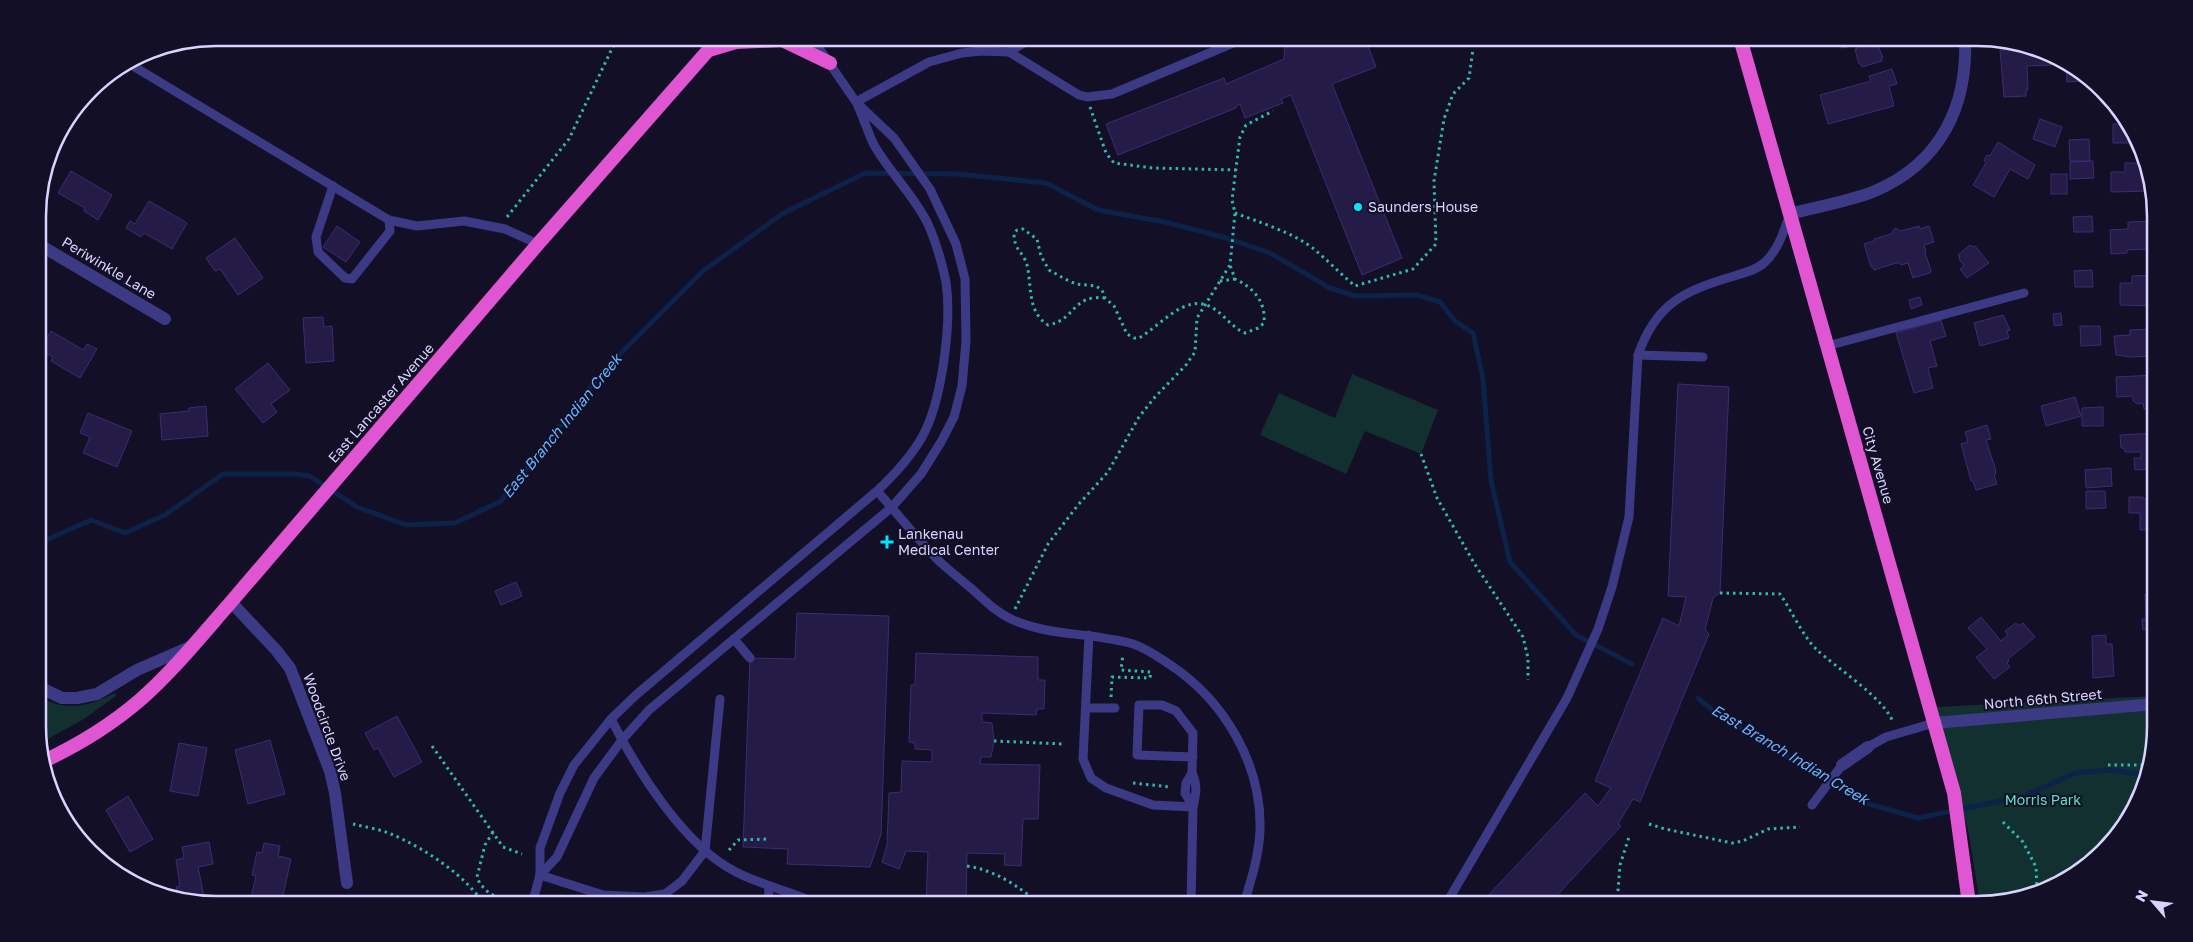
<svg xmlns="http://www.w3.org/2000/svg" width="2193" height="942" viewBox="0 0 2193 942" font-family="'Golos Text',sans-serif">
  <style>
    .green { fill: #12302f }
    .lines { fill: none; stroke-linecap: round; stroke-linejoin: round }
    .stream { stroke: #0c2248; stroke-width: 5 }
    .building { fill: #241b47; stroke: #3b2d73 }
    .path { stroke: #2fb8b0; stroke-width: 3; stroke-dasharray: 2.5 4; stroke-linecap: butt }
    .service { stroke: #3d3a85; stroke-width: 9 }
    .minor { stroke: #3d3a85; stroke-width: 12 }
    .trunk { stroke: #e055d1; stroke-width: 14 }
    .poi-dot { fill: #00e5ff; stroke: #130f26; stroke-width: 2 }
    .labels { text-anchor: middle; stroke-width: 4; stroke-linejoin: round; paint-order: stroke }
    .poi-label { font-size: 14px; fill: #d9d4ff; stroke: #130f26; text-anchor: start }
    .street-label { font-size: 14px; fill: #d9d4ff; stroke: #130f26 }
    .park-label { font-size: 14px; fill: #5fe0c0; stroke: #130f26 }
    .water-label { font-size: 15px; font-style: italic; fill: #62b6ff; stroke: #130f26 }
    .rim { fill: none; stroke: #d9d4ff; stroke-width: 2.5 }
  </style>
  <rect width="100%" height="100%" fill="#130f26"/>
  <!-- green -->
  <g class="green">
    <path d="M1352,374L1438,410L1421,454L1365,431L1346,474L1260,435L1279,393L1335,418Z"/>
    <path d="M114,693L117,695L84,719L39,744V696C63,712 90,707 114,693Z"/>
    <path d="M2155,696V726L2142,794L2118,835L2076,874L1988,904H1980L1969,835L1937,707Z"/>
  </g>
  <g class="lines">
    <!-- stream -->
    <g class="stream">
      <path d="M39,543L91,520L125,533L165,515L223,474H294L310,476L357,507L406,525L455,523L501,501L606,368L703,271L782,214L865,173L958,174L1046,183L1098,210L1165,222L1226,238L1270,253L1330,288L1356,296L1417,295L1440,302L1455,321L1473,333L1483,379L1491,481L1510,562L1576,635L1632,664"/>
      <path d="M1698,698L1717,714L1862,802L1918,818L2025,796L2075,773L2109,770L2146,775"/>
    </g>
  </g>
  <!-- building -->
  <g class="building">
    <path d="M1285,38H1365L1376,67L1332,84L1402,258L1362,275L1291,95L1281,99L1283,103L1245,118L1240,104L1236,106V108L1118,155L1106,124L1224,78L1226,84L1284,59Z"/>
    <path d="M1841,38H1862V42L1855,46L1841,48Z"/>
    <path d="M1876,41L1883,58H1881L1882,61L1862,67L1861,64H1859L1855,49H1857L1856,47Z"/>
    <path d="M2022,47L2045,51L2050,55L2051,65L2027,66L2028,90H2026V96L2004,97L2000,50L2022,49Z"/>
    <path d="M2066,67L2083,80V81L2067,82Z"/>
    <path d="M1892,69L1897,84L1889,86L1894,106L1828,124L1820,95L1871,81L1869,76Z"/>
    <path d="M2040,119L2062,127L2055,147L2033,139Z"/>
    <path d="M2113,124H2125L2133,143H2113Z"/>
    <path d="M2089,139L2090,161H2070L2069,140Z"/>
    <path d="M1998,142L2035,165L2028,179L2010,169L1994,197L1973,185L1986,163L1984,160L1987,155L1990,156Z"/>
    <path d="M2093,161L2094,178L2070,179V162Z"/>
    <path d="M2125,163H2141L2154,198H2148V191L2111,192V172H2125Z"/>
    <path d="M71,171L112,195L98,220L84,211L85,208L58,193Z"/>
    <rect x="2051" y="174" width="16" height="20"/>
    <path d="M149,201L187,223L172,249L144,233L141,237L126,228L130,221L135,224Z"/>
    <path d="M2092,216L2093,232H2074L2073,217Z"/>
    <path d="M2154,221V257H2147V249L2127,250V253L2111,254L2110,230L2128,229V222Z"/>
    <path d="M337,226L360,242L346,262L323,247Z"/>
    <path d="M1919,226L1920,229L1929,226L1934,242L1924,245L1926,252L1925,253L1931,270L1930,273L1913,278L1908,263L1901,265L1900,263H1896L1874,270L1873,267H1871L1864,244L1874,241V239L1891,234L1895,228L1901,231Z"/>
    <path d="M235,238L263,278L238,295L220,269L215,271L206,258Z"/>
    <path d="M1970,245L1973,247L1975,246L1989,263L1967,278L1960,269L1964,266L1959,259L1960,258L1958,255Z"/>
    <path d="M2092,270L2093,287H2075L2074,271Z"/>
    <path d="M2154,275V306L2120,305V283H2132V276Z"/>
    <path d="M1920,297L1922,305L1911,309L1909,300Z"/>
    <path d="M2061,313L2062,325L2054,326L2053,314Z"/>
    <path d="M2003,315L2010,330L2007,331L2009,338L1980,346L1974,323Z"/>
    <path d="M323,317L324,327L332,326L334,361L306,363L303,318Z"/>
    <path d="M1941,320L1946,336L1930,341L1937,366L1928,368L1933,388L1914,393L1896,333Z"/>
    <path d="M2080,326H2100L2101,345L2081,346Z"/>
    <path d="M2154,329V356L2130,357L2116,355L2114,336L2130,335V330Z"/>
    <path d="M51,331L83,350L87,344L97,349L80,378L51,361L53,357L40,350Z"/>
    <path d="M268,363L290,390L271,404L277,412L263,423L235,389Z"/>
    <path d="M2155,375V409H2144L2143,403L2138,404L2133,401V396L2117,397L2116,377Z"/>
    <path d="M1678,384L1729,387L1720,593L1713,598L1705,630L1709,634L1640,802L1633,799L1618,824L1621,826L1549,904H1480L1585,793L1598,806L1611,788L1595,781L1663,618L1679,626L1686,597L1668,596Z"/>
    <path d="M2075,397L2081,416L2046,426L2041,406Z"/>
    <path d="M206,406L208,436L162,440L160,414L189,411V408Z"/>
    <path d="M2103,407V426H2082V408Z"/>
    <path d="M88,413L132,431L117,467L83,453L90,437L80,433Z"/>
    <path d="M1987,425L1991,439L1986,440L1995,468L1996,474L1994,475L1997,484L1976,490L1973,481H1971L1961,444L1968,442L1965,432Z"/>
    <path d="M2155,433V469L2135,470L2134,458H2141V452H2125L2124,448H2121L2120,435Z"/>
    <path d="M2111,468L2112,486L2086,488L2085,470Z"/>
    <path d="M2086,491H2105L2106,508L2086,509Z"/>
    <path d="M2154,496H2155V536L2153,537V530H2140V513H2129V497H2143L2144,499H2154Z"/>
    <path d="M516,582L522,596L501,605L495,591Z"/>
    <path d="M2145,594H2155V629L2143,630L2142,619H2146Z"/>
    <path d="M797,613L889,616L881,834L870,867L787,864L788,849L743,847L750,658L795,659Z"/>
    <path d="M1981,617L2001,641L2008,635L2005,631L2016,623L2019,626L2023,623L2035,637L2008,659L2009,661L2007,663L2010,667L1994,679L1976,657L1987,649L1968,628Z"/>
    <path d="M2106,635V644H2112L2114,676L2093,678L2092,636Z"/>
    <path d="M916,653L1038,657V680H1045L1044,709H1037L1036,715L982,713V722L992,723L994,741L991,757H981L980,764L1040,765L1038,819H1023L1021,866L1004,865L1005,854L967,853L966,904H926L928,852L906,851L899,869L882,862L887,845L889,793L901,792L902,761L932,762V750L915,749V743L909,742L911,685H915Z"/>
    <path d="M397,716L422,762L394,777L378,748L374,750L365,733Z"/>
    <path d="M270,740L285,794L248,804L235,750Z"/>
    <path d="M179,743L207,748L198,796L170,791Z"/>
    <path d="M128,796L153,839L130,852L106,810Z"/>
    <path d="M209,842L213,864L198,867L205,902L178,897L176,887L180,886L176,860L184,858L182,847Z"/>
    <path d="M264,843L280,846L278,856L291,859L281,904L251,897L256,876L252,875L257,852L262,853Z"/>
  </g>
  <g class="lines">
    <!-- path -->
    <g class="path">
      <path d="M1090,107L1106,153L1114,163L1153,168L1236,170"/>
      <path d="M1235,213C1259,222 1294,233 1314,249C1328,261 1341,274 1355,286L1413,269L1436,244L1434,181L1444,119L1453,94L1469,78L1473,49"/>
      <path d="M507,217L569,139L617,38"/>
      <path d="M1220,281L1235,279"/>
      <path d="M1105,298C1072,294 1076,320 1048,325C1027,312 1032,286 1027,265C1023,251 1014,251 1014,233L1017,230L1023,229L1037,239L1041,256L1049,270L1065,279L1076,284L1096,286L1102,290L1105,298L1114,306L1127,334L1134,338H1139C1160,326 1185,293 1211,307C1224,314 1231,327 1245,333L1258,328L1264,323C1266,302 1254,288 1235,279L1230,265"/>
      <path d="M1421,454L1437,498L1474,563L1523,637L1528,658V680"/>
      <path d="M1720,593L1780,594C1791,610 1803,636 1816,649C1835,667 1887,700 1893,723"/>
      <path d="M1015,609L1048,544L1078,505L1108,472L1139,417L1155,397L1186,365L1195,352L1197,318L1230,265L1235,213L1232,200L1240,137L1246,125L1273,111"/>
      <path d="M1111,697L1112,677L1150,678L1151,672L1121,670L1123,654"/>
      <path d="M994,741L1064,744"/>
      <path d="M432,746L503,847L522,854"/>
      <path d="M2108,765H2148"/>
      <path d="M1133,783L1170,787"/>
      <path d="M2003,822L2023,842L2036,867L2037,888"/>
      <path d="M353,824C365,827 379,829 391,834C424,848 464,874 484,904"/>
      <path d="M1649,824L1665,829L1732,843L1743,841L1768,829L1800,827"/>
      <path d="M493,832L485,845L477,877L480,884L489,893L509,904"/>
      <path d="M729,850L738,840L770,839"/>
      <path d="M967,866C992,870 1010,881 1030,896"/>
      <path d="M1617,904L1620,865L1629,837"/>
    </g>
    <!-- service -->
    <g class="service">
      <path d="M1388,38L1398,41L1485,38"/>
      <path d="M1009,52L1032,38"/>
      <path d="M128,63L389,220L417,226L464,221L505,229L538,244"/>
      <path d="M856,102L929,62L962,53L981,51L1009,52L1079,95L1087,97L1112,94L1245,38"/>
      <path d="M333,186L316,237L318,252L345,278L352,279L390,231L389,220"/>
      <path d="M1827,346L2024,293"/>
      <path d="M1638,355L1703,357"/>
      <path d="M877,491C898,514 918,540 940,562C950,571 961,580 972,589C984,600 996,612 1011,619C1049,637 1093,632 1133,644C1146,648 1158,657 1169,664C1224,700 1262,764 1260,830C1259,856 1251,880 1244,904"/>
      <path d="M1089,635L1083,759L1091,778L1106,788L1153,805L1193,807"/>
      <path d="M734,639L750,658"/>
      <path d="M1086,708H1115"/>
      <path d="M611,719C637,770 684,846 736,872C763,886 791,891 818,904"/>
      <path d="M1868,747L1886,737L1934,723"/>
      <path d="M1812,805L1842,765"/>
      <path d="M1193,807L1185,793L1186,783L1192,773L1193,733L1176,711L1162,705H1139L1137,755L1193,757"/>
      <path d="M540,875L557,857L594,778L622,740L649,710L892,507L921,474L941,442L954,417L962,386L966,341L965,279L956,244L930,189L894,138L856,102L812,38"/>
      <path d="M540,875L603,895L644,897L665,894L682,881L705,851L720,699"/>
      <path d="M532,904L540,875V848L560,793L574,765L611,719L636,695L877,491C894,475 909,459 921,439C942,403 952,323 946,282C942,263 936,242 928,224C914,195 890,173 874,145C868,133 864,119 858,106"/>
      <path d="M768,904L769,888"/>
      <path d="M1191,904L1193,807C1196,794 1198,786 1192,773"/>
      <path d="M1446,904L1567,698L1598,629L1612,587L1629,517L1638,355C1656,303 1684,291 1734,276C1744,273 1757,270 1765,262C1778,250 1784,231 1790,214"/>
    </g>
    <!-- minor -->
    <g class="minor">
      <path d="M1790,214C1816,207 1851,201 1875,191C1940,163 1968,107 1965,38"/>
      <path d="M38,244L165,319"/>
      <path d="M231,602L276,650L290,668L330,771L335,793L347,883"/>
      <path d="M39,687L62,698H77L97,694L137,670L192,646"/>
      <path d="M1934,723L2155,704"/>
      <path d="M1842,765L1868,747"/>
    </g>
    <!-- trunk -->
    <g class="trunk">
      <path d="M1740,38L1954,793L1969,904"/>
      <path d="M709,50L736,42L782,40L830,63"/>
      <path d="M44,761C78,745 111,725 140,700C173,671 202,635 231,602L538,244L719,38"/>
    </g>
  </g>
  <!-- markers -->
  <g class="poi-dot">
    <circle cx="1358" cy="207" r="5"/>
    <path d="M884.5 534.5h5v5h5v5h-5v5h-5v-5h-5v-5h5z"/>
  </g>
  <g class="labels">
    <!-- poi labels -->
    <g class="poi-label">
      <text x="1368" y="212">Saunders House</text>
      <text x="898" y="539">Lankenau<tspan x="898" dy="16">Medical Center</tspan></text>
    </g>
    <!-- street labels -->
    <g class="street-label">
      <text transform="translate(109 268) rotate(31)" y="5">Periwinkle Lane</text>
      <text transform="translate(381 403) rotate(-49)" y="5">East Lancaster Avenue</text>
      <text transform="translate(1878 465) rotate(74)" y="5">City Avenue</text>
      <text transform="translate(2043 699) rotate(-5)" y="5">North 66th Street</text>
      <text transform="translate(327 727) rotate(70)" y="5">Woodcircle Drive</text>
    </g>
    <!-- park labels -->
    <g class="park-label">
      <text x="2043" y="805">Morris Park</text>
    </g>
    <!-- water labels -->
    <g class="water-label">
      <text transform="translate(562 426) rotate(-51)" y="5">East Branch Indian Creek</text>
      <text transform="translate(1790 755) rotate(31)" y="5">East Branch Indian Creek</text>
    </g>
  </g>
  <!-- crop -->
  <path d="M0 0H2193V942H0ZM216 46H1977A170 170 0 0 1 2147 216V726A170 170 0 0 1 1977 896H216A170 170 0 0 1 46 726V216A170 170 0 0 1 216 46Z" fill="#130f26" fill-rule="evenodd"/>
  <path class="rim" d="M216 46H1977A170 170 0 0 1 2147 216V726A170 170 0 0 1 1977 896H216A170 170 0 0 1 46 726V216A170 170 0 0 1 216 46Z"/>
  <!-- north arrow -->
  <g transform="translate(2153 902) rotate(298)" stroke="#130f26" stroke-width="4" paint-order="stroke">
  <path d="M0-4L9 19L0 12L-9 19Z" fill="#d9d4ff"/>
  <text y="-8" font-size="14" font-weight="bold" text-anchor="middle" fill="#d9d4ff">N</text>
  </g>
</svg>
